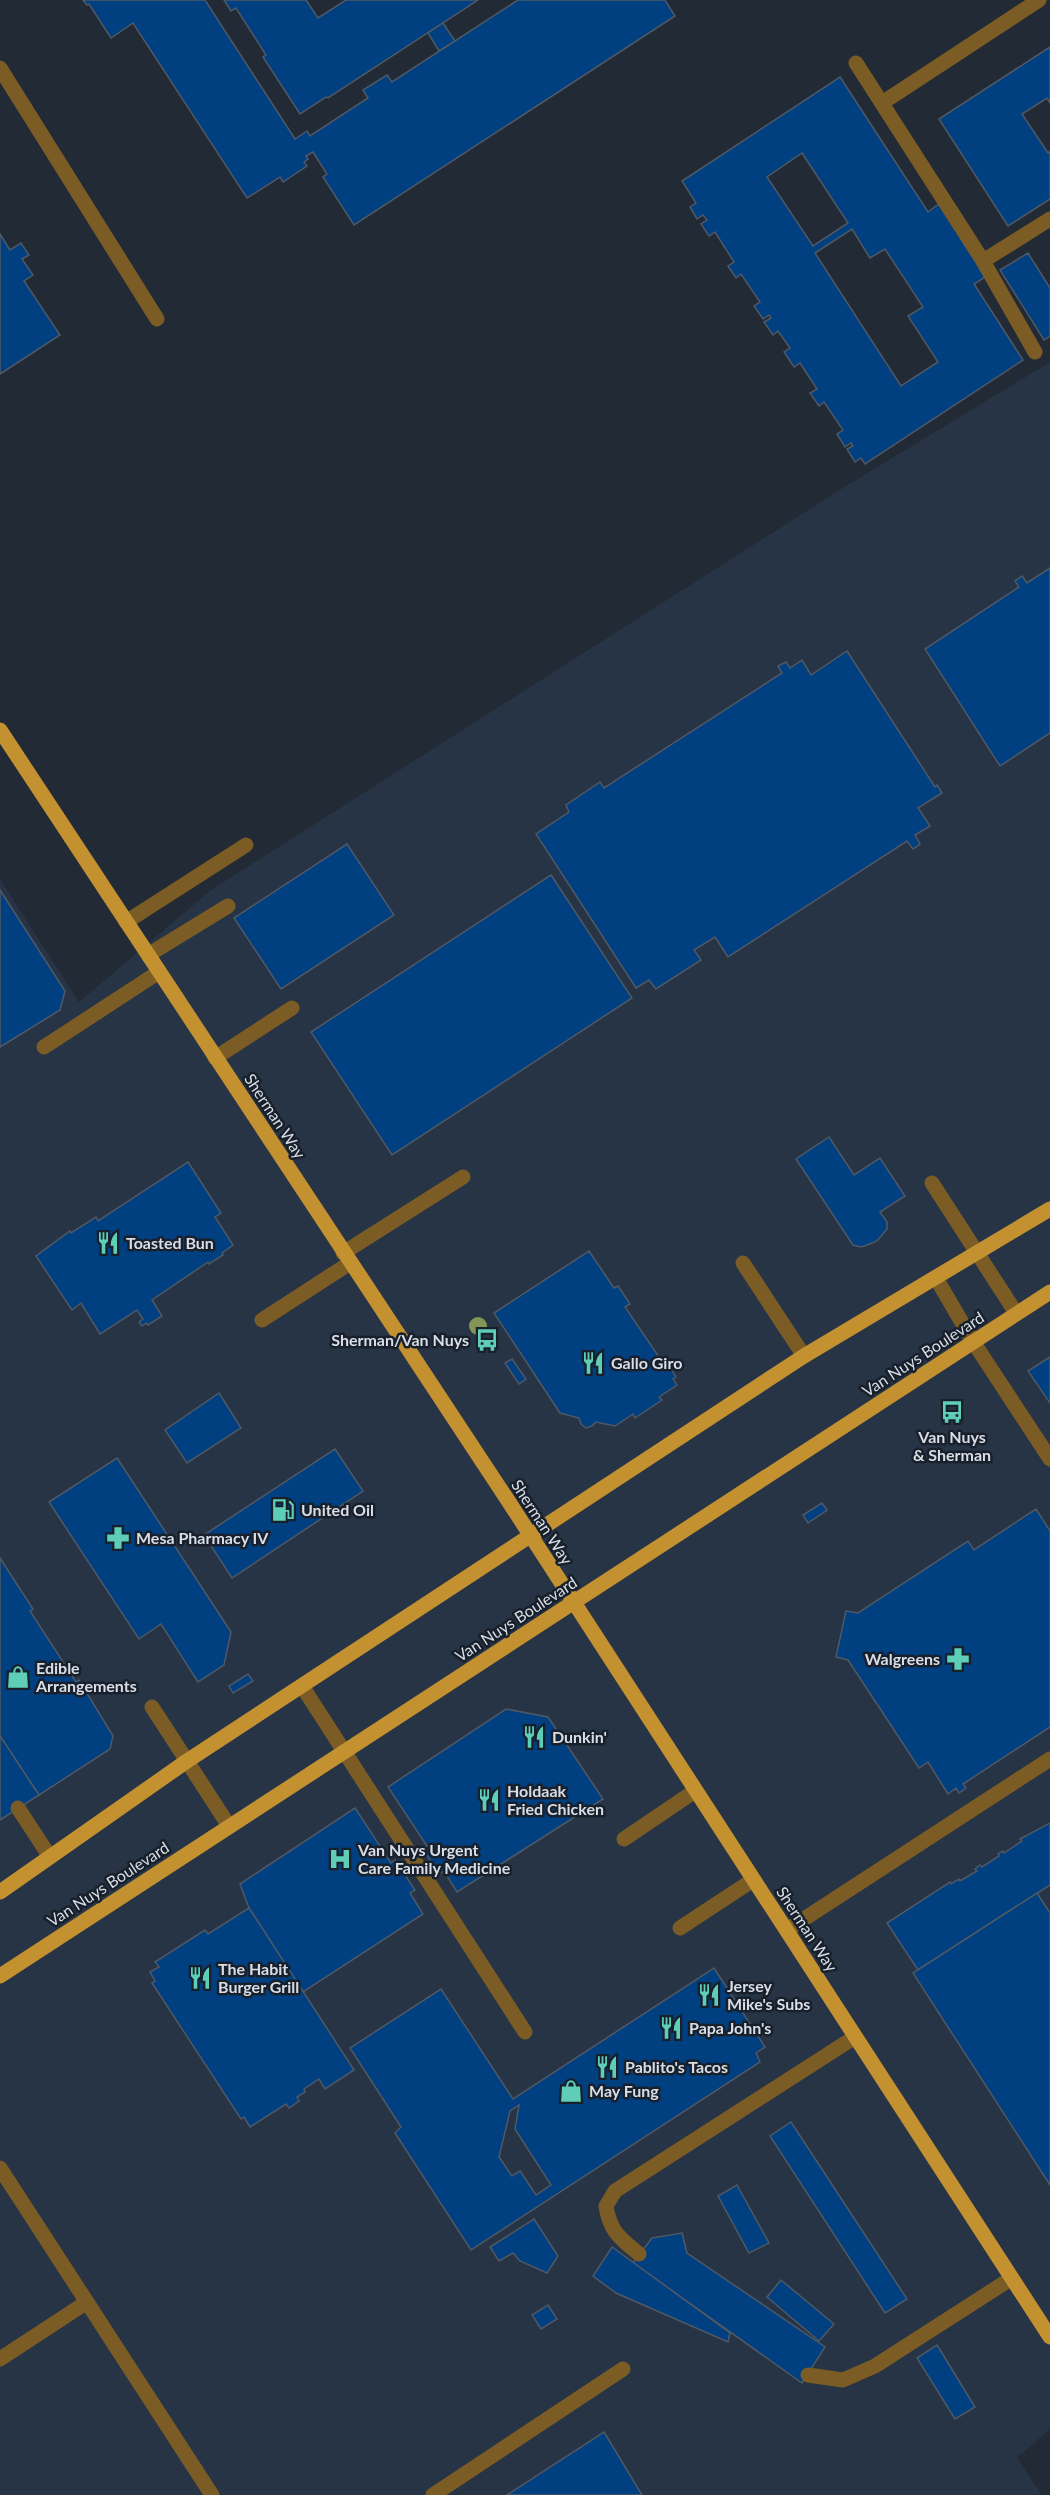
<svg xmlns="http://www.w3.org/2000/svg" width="1050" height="2495" viewBox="0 0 1050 2495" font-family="Lato,sans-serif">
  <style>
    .built { fill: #273445 }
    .building { fill: #003f80; stroke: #4f5966; stroke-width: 1.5; fill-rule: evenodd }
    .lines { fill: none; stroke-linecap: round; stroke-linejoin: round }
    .service { stroke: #7c5c25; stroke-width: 15 }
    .primary { stroke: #c49131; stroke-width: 15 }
    .tree { fill: #839656 }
    .labels { text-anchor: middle; stroke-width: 5; stroke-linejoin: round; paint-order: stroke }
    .street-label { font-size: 16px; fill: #d9dee6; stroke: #18202b }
    .poi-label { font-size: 16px; font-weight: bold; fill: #d9dee6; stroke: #18202b; text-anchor: start }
  </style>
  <rect width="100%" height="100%" fill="#212a35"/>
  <!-- built -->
  <path class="built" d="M1050,362V2429L1017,2458L1042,2495H0V879L79,1002L211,890L846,486Z"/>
  <!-- building -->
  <g class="building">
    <path d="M83,0H205L295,139L307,131L310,136L368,98L363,90L387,75L392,82L518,0H665L675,16L354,225L323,177L327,174L313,152L306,156L308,159L304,162L307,166L283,182L280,177L247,198L133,23L111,38L89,4L87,5Z"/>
    <path d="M224,0H306L318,18L346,0H478L328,98L326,97L300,114L263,57L266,55L236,8L231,11Z"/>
    <path d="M443,23L455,41L439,51L428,33Z"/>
    <path d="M1050,47V103L1047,98L1022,114L1048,153L1050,151V199L1008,226L939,119Z"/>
    <path d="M840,77L928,212L940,203L987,276L974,284L1023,360L865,464L861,458L855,462L847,449L853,446L851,443L845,447L837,434L843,430L824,402L819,406L810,393L817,389L800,363L794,367L784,352L790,348L778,331L773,335L764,322L771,318L769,315L763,319L754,306L760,302L741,274L736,278L728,266L734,262L715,232L709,236L701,224L707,220L703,215L697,219L690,207L696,203L682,181ZM802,153L848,223L813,246L767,177ZM852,229L870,258L885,249L923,307L908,316L938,362L901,386L815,253Z"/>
    <path d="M0,234L10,250L21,243L29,255L22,259L33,275L24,281L60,335L0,374Z"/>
    <path d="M1028,253L1050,288V336L1044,340L1000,270Z"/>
    <path d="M1050,568V733L1000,766L925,649L1019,587L1015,581L1022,576L1027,583Z"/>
    <path d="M847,651L935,787L937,785L942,793L918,808L930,826L915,835L920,844L913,849L907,841L728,957L715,937L694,950L701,960L656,989L649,980L636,988L536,834L569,812L566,805L600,782L604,788L782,673L778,666L786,662L790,668L802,660L811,675Z"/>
    <path d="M347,844L394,915L281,989L234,918Z"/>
    <path d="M551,875L632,998L392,1155L311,1032Z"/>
    <path d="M0,890L65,991L60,1010L0,1047Z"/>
    <path d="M829,1137L854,1175L880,1158L905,1196L880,1212L887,1222V1229L877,1241L870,1244L861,1247L853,1245L796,1159Z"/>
    <path d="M188,1162L221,1213L215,1217L233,1245L222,1253L223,1255L209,1264L208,1262L152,1300L162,1316L148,1325L146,1323L142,1326L139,1322L143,1319L137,1310L100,1334L81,1303L72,1310L36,1256L70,1231L71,1233L96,1217L98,1221Z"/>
    <path d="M589,1251L614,1288L618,1286L630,1304L625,1307L661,1360L664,1358L676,1377L673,1379L677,1385L659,1397L662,1400L635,1418L633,1414L615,1426L596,1422L592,1426L586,1428L581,1424L579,1418L560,1413L494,1313Z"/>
    <path d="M1050,1357V1403L1028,1371Z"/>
    <path d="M512,1359L526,1379L519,1384L505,1363Z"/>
    <path d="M219,1393L241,1428L187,1463L165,1430Z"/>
    <path d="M335,1449L363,1491L232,1578L204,1535Z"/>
    <path d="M117,1458L231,1632L224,1665L198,1682L161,1624L139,1639L49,1502Z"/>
    <path d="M822,1503L827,1510L808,1523L803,1515Z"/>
    <path d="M1036,1509L1050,1531V1727L963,1784L966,1788L959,1793L956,1788L948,1794L928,1762L919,1768L848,1660L836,1657L846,1611L858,1613L968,1541L974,1550Z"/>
    <path d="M0,1558L33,1609L30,1611L76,1682L79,1680L113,1736L110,1749L39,1795L0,1736Z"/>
    <path d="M248,1674L253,1681L233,1693L229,1686Z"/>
    <path d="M506,1709L548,1717L603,1799L457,1892L444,1871L439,1874L422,1848L427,1846L388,1787Z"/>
    <path d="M0,1736L39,1795L0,1820Z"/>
    <path d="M355,1808L391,1863L395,1860L415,1890L410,1893L423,1914L303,1992L249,1908L240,1884Z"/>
    <path d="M1050,1823V1885L918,1970L887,1923L950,1882L951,1884L959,1879L960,1881L977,1871L975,1869L980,1865L982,1867L999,1856L998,1854L1003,1851L1004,1853L1022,1841L1020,1839Z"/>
    <path d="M1037,1893L1050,1913V2185L913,1973Z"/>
    <path d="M249,1908L354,2070L325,2089L319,2079L304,2089L305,2092L297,2097L299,2101L289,2108L286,2104L250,2127L244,2117L241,2119L152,1983L155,1981L150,1972L159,1967L155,1962L205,1930L208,1934Z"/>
    <path d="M714,1968L765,2047L756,2053L760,2062L471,2250L395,2133L401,2127L350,2048L441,1989L513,2099ZM519,2105L515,2129L551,2185L536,2195L520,2171L512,2176L499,2157L510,2111Z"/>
    <path d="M791,2122L907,2299L885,2313L770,2136Z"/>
    <path d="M737,2185L769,2243L749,2253L718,2196Z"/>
    <path d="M534,2219L558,2256L547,2273L520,2261L513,2253L499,2261L490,2247Z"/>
    <path d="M682,2233L687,2253L825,2347L802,2383L633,2263L652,2238Z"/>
    <path d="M612,2247L730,2333L728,2342L616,2293L593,2276Z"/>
    <path d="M781,2280L834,2324L819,2341L767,2297Z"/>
    <path d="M548,2305L557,2319L541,2329L532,2315Z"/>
    <path d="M937,2345L975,2407L955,2419L917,2358Z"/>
    <path d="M604,2432L642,2495H507Z"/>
  </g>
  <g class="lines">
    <!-- service -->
    <g class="service">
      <path d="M856,63L983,261L1035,352"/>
      <path d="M0,68L157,319"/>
      <path d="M882,103L1039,0"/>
      <path d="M983,261L1050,219"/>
      <path d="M126,922L246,845"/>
      <path d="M148,955L228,906"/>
      <path d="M44,1047L159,972"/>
      <path d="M215,1058L292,1008"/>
      <path d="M932,1183L1016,1313"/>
      <path d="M343,1253L463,1177"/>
      <path d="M743,1263L804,1356"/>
      <path d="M936,1278L974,1343L1050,1459"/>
      <path d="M262,1320L350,1263"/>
      <path d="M302,1686L525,2032"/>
      <path d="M152,1707L229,1826"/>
      <path d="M18,1808L50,1857"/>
      <path d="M624,1839L695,1791"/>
      <path d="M680,1928L753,1880"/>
      <path d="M787,1930L1050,1759"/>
      <path d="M0,2168L212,2495"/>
      <path d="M639,2254C620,2238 610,2232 606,2206L615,2191L855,2037"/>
      <path d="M0,2359L87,2302"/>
      <path d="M808,2375L843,2380L875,2366L1012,2278"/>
      <path d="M433,2495L623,2369"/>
    </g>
    <!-- primary -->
    <g class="primary">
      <path d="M0,730L507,1499L1050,2337"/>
      <path d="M0,1892L187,1761L804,1356L1050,1209"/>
      <path d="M0,1976L1050,1292"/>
    </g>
  </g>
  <!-- trees -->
  <circle class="tree" cx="478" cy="1326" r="9"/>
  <!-- icons -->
  <defs>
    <g id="restaurant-bare" transform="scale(1.8)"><path d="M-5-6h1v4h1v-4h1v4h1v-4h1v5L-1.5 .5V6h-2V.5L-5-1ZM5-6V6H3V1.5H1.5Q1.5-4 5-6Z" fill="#5eceb8" stroke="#18202b" stroke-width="2.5" paint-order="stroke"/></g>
    <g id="bus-bare" transform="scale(1.8)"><path d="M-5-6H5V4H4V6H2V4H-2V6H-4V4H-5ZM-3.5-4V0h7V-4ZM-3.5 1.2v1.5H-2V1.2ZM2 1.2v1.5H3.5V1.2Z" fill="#5eceb8" stroke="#18202b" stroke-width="2.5" paint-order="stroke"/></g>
    <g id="fuel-bare" transform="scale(1.8)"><path d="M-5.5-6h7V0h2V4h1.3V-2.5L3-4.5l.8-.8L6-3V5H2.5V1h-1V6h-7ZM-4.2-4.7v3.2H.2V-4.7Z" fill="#5eceb8" stroke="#18202b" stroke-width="2.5" paint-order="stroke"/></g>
    <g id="pharmacy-bare" transform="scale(1.8)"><path d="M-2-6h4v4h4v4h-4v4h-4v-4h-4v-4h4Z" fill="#5eceb8" stroke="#18202b" stroke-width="2.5" paint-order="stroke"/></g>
    <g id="shop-bare" transform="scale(1.8)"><path d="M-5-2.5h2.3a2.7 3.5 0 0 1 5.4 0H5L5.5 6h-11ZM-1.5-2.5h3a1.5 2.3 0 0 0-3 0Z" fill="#5eceb8" stroke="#18202b" stroke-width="2.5" paint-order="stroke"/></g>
    <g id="hospital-bare" transform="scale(1.8)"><path d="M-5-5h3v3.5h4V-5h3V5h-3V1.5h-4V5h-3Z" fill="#5eceb8" stroke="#18202b" stroke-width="2.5" paint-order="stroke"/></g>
  </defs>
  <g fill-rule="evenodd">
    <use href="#restaurant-bare" x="108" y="1243"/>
    <use href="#bus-bare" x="487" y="1340"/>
    <use href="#restaurant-bare" x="593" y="1363"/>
    <use href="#bus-bare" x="952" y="1412"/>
    <use href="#fuel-bare" x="283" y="1510"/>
    <use href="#pharmacy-bare" x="118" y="1538"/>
    <use href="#pharmacy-bare" x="958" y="1659"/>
    <use href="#shop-bare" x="18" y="1677"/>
    <use href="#restaurant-bare" x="534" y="1737"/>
    <use href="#restaurant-bare" x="489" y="1800"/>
    <use href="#hospital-bare" x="340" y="1859"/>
    <use href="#restaurant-bare" x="200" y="1978"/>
    <use href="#restaurant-bare" x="709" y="1995"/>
    <use href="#restaurant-bare" x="671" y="2028"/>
    <use href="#restaurant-bare" x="607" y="2067"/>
    <use href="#shop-bare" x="571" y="2091"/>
  </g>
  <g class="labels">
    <!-- street labels -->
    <g class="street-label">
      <text transform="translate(275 1116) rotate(57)" y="6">Sherman Way</text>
      <text transform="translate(923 1354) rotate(-33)" y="6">Van Nuys Boulevard</text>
      <text transform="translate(542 1522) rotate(57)" y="6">Sherman Way</text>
      <text transform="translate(516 1619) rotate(-33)" y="6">Van Nuys Boulevard</text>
      <text transform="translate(108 1884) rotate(-33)" y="6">Van Nuys Boulevard</text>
      <text transform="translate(807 1929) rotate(57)" y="6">Sherman Way</text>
    </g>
    <!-- poi labels -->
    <g class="poi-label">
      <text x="126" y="1249">Toasted Bun</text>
      <text x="469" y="1346" text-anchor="end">Sherman/Van Nuys</text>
      <text x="611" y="1369">Gallo Giro</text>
      <text x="952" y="1443" text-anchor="middle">Van Nuys<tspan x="952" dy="18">&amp; Sherman</tspan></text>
      <text x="301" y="1516">United Oil</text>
      <text x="136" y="1544">Mesa Pharmacy IV</text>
      <text x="940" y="1665" text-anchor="end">Walgreens</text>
      <text x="36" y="1674">Edible<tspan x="36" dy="18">Arrangements</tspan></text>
      <text x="552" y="1743">Dunkin'</text>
      <text x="507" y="1797">Holdaak<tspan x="507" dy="18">Fried Chicken</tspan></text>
      <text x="358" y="1856">Van Nuys Urgent<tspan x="358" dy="18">Care Family Medicine</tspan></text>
      <text x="218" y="1975">The Habit<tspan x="218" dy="18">Burger Grill</tspan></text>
      <text x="727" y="1992">Jersey<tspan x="727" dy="18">Mike's Subs</tspan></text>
      <text x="689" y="2034">Papa John's</text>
      <text x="625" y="2073">Pablito's Tacos</text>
      <text x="589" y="2097">May Fung</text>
    </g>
  </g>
</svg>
